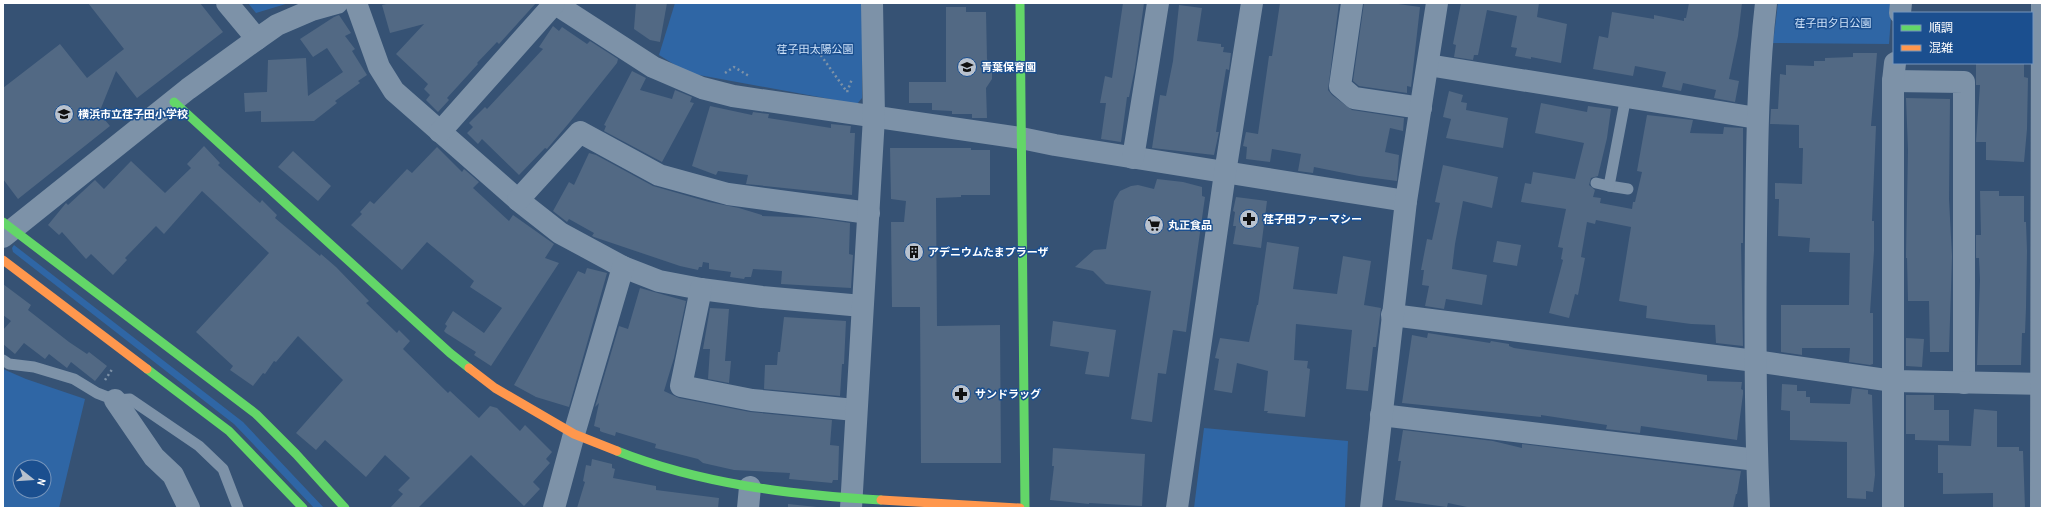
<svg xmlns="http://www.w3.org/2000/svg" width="2045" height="511" viewBox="0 0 2045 511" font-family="'Archivo Narrow','Noto Sans JP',sans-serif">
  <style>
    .green { fill: #2f66a5; fill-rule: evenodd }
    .building { fill: #526984 }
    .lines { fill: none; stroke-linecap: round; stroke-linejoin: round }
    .path { stroke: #7d92a8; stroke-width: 2.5; stroke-dasharray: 2 3; stroke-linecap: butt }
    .lane { stroke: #7d92a8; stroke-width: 11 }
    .street { stroke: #7d92a8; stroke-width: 22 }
    .fast { stroke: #63d668; stroke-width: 9 }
    .slow { stroke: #ff974d; stroke-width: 9 }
    .labels { text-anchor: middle; stroke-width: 3; stroke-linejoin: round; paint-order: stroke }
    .park-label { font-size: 11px; fill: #cfe3fa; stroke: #1b4f8f }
    .poi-label { font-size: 11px; font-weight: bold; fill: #fff; stroke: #1b4f8f; text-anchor: start }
  </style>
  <rect width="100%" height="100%" fill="#365274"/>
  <!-- green -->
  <g class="green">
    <path d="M248,3H289L256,13Z"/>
    <path d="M675,3H862V98L857,104L688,73L659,55Z"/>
    <path d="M1778,3H1892L1889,44L1773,43Z"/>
    <path d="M14,245L243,422L324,508H314L234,424L13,252L12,248Z"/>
    <path d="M3,369L26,379L85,399L59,508H3ZM20,467H44V491H20Z"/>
    <path d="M1204,428L1348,441L1345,508H1194Z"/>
  </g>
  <!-- building -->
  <g class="building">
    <path d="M88,3H200L223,32L137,98L116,71L99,113L110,126L18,199L3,179V88L60,44L87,78L124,49Z"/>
    <path d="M391,3H536L499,44L497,42L477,63L478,64L447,98L449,100L438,112L426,100L430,95L424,89L428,84L396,54L424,24L390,33L382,5Z"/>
    <path d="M636,3H667L660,42L650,40L634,29Z"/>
    <path d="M1123,3H1144L1135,68L1129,97H1127L1121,142L1101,139L1106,103H1100L1105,76L1112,78Z"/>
    <path d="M1280,3H1339L1328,90L1332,95L1352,110L1404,118L1403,131L1390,128L1385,152L1399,155L1397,181L1359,176L1314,167L1313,173L1298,171L1301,154L1272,149L1270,162L1246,159L1247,147L1243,146L1246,132L1258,134L1269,56H1272Z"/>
    <path d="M1364,3H1391L1420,7L1411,87L1407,86V93L1359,86L1353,81Z"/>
    <path d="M1461,3H1539L1537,17L1567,24L1561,63L1531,57V59L1515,56L1517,48L1511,47L1517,16L1487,10L1478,55H1474L1473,60L1454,57L1456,45L1453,44Z"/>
    <path d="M1689,3H1742L1738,36L1729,79L1739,81L1735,102L1714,98L1716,90L1683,83L1681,91L1662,87L1666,72L1635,66L1633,76L1593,69L1599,36L1608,38L1612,12L1654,19V15L1684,21V18H1686Z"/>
    <path d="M1179,5L1202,8L1197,41L1221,44V47H1224L1223,52L1231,53L1229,70L1226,69L1219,112L1216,132H1219L1214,155L1152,148L1160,95L1166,96L1173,61Z"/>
    <path d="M946,7H966V12H986L987,59L992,72V79L986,88L987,118H972V114H952V111L932,110V103H909V82H946Z"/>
    <path d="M339,15L351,33L345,36L355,49L352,51L367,75L358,81L360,83L335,101L337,103L314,121L261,122V111L245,112L244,93L267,92L268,60L306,58L308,96L343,72L327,48L313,57L300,39L334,17Z"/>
    <path d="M553,26L559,31L562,27L587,44L590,41L618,59L617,63L569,123L547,149L545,148L519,175L482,139L478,144L467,133L473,127L469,123L485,107L487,109L543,49L539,47Z"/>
    <path d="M1853,53H1877L1871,126H1876L1872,221H1874V251L1870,313H1873V364L1870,365L1849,362L1850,348H1802V355L1781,352V305H1849L1850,253L1809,252L1810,238L1778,236L1779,199H1775V183L1802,184L1803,148H1799V125L1770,124L1771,109H1778L1780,74L1786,75V65L1814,66V61H1825V58L1853,57Z"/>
    <path d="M1976,63H2024V77L2028,78L2027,129L2024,162L1986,160V142H1976L1980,85H1976Z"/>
    <path d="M632,71L646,78L640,90L672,99L675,90L692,97L690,102L694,103L662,162L604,131L606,126L604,125Z"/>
    <path d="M1449,91L1463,95L1461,102L1467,103L1466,110L1508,118L1503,148L1446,138L1451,119L1443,117Z"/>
    <path d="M1906,98L1950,99L1949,199L1952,256L1949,352H1930L1929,301H1908L1907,258H1906L1908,150Z"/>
    <path d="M1541,103L1587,112L1588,106L1611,109L1607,138L1598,176L1591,178L1589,185L1595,190L1593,197L1601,198L1600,203L1632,209L1633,202H1635L1642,172L1637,171L1647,115L1693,120L1690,133L1723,134L1724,127L1743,128V243H1741L1743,346L1716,343L1715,325L1691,324L1646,318L1647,306L1619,301L1631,227L1596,220L1595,224L1587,222L1581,257L1585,258L1578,295L1575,294L1569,318L1549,313L1563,260L1561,259L1563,248L1558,247L1566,209L1521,202L1525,183L1531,184L1533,172L1575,179L1584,143L1535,133Z"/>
    <path d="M710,106L752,115L753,112L769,114L768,118L831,128V124L851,126L850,133H855L852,195L746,184L748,175L718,171L716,175L692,166Z"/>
    <path d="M204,146L220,163L218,165L260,203L262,200L277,215L275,218L320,256L321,254L336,267L369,301L366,303L397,333L399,330L410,341L403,349L448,393L450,391L479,418L490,406L497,408L520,431L525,425L552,452L546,459L550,463L533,482L540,489L524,506L471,455L418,508H390L403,494L398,490L410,478L385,455L366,477L325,440L316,450L296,433L343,380L298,336L276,362L274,361L265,374L263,373L253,386L230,370L233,366L196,332L269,253L202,191L164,234L156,226L125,258L127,260L113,275L91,254L86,259L62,232L59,235L48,225L66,203L68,205L95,180L104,189L131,161L165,193L191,168L187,164Z"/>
    <path d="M437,147L462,172L464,169L479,182L473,188L509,221L513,215L554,244L545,258L559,263L491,366L474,355L476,352L446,333L444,331L447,326L445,324L453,311L484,333L502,308L470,287L474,281L427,242L402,270L351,225L362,214L360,212L370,201L374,204L407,169L412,173Z"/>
    <path d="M890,148H971V150H990V195H961V197L936,198L937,326L1000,325L1001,463H921L920,307H892L891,222H904L906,201L891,199Z"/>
    <path d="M293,151L331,186L318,201L278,167Z"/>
    <path d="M589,153L596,155L653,186L709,202L739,208L762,215V216L816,218L850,223L849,254L853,255L851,288L781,284L782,271L753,269L751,277H745L744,279L730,277L731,272L709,269V263L703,262L702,267H699L698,270L680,266L594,237L592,236L594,233L569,219L567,222L553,211L569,182L574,185Z"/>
    <path d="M1443,165L1498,177L1492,208L1463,201L1455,244L1452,269L1487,275L1482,305L1446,299L1444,309L1425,306L1429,286L1422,285L1424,270H1421L1427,239L1432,240L1440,203L1435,202Z"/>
    <path d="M1157,179L1183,182L1202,187V196L1205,197L1186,332L1173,330L1166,374L1158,373L1152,422L1131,419L1151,291L1106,284L1093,271L1075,267L1094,250L1106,249L1114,201L1120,191L1131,186L1138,185L1154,189Z"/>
    <path d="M1980,191H1999V196H2024V222H2026L2027,251L2026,308L2025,333H2022L2021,365H1977L1980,280L1979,258H1976V235H1981Z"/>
    <path d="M1236,197L1267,201L1261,248L1233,244L1236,226H1233L1235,212L1233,211Z"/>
    <path d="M1497,241L1521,245L1517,266L1493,262Z"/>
    <path d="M1267,242L1299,247L1293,289L1337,294L1343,256L1371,261L1364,305L1381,308L1376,347H1373L1368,391L1346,389L1352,330L1296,324L1294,360L1308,361L1307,368L1310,369L1305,417L1267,413L1268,411H1264L1268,371L1237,363L1232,393L1214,390L1219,359L1215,358L1220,338L1249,342L1257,305H1258Z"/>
    <path d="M587,268L607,273L569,407L536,397L514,385L578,271L585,274Z"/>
    <path d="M3,284L31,305L28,310L69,342L87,354L89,352L107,366L95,381L71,362L67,368L49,354L45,359L24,343L15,354L3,344V330L11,321L3,315Z"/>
    <path d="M640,288L686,301L674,358L664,391L679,398L750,412L832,420L830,445L839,446L838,480H833L832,483L789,479L790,473L734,470L703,463L698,459L655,448L656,444L616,432L615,436L602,432L600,431V428L594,426L599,403L595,407L619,326L628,329Z"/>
    <path d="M710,308L729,309L725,361H731L729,383L708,379L710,349H703Z"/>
    <path d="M784,317L846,321L844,364H842L840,396L764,389L765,365H777L778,352H780Z"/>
    <path d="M1053,321L1116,330L1109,377L1085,374L1089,352L1050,346Z"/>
    <path d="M1428,333L1490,343L1491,341L1509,344V346L1514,348L1707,375V381L1742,382L1741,389L1743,390V394L1737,440L1641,426L1640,433L1606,429L1607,425L1541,415V417L1402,403L1412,335L1427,338Z"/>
    <path d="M1906,338L1924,339L1922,367L1906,366Z"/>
    <path d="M1782,384L1797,385V391H1806V397H1810V403L1850,404L1852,388L1868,390V394L1872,395L1875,475L1873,492L1866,491V499L1847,498V442L1790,440V411L1781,410Z"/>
    <path d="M1906,395H1934V410H1949V441L1915,440V434H1906Z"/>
    <path d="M1974,409L1997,411V447H2019V451H2023L2025,508H1993V493L1943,494V473H1938V445L1971,446Z"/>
    <path d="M1403,430L1493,441L1522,448V444L1741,471L1737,494H1736L1733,508H1472L1448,503L1447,507L1395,500L1401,461H1398Z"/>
    <path d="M1053,448L1145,454L1142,506L1089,503V504L1050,500L1054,466H1052Z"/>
    <path d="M592,459L612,464V468L615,469L613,478L656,486V490L719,498L718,508H577L585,482L583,481L586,465L591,466Z"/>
    <path d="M788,504L827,508H788Z"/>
  </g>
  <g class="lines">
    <!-- path -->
    <g class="path">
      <path d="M815,47L847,92"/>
      <path d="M725,73L734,67L749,76"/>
      <path d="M847,92L852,79"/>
      <path d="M105,380L113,368"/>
    </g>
    <!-- lane -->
    <g class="lane">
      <path d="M1626,96L1609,186L1628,189"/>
      <path d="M1596,183L1609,186"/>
      <path d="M3,360L9,364L34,367L74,379L97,393L115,400L130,399L199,446L223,469L238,508"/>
    </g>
    <!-- street -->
    <g class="street">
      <path d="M227,3L257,39"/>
      <path d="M356,3L379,67L394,91L518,200L560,233L623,267L659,281L701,289L762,297L862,306"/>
      <path d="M554,3L653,67L702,88L733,96L1021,138L1055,145L1406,201"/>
      <path d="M1352,3L1340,86L1354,98L1421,108"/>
      <path d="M1900,13L1901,3"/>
      <path d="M1428,65L1757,118"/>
      <path d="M1893,81L1964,82V383"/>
      <path d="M440,132L554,4"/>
      <path d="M1133,158L1158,3"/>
      <path d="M518,200L580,132L659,175L728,194L869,213"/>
      <path d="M3,237L188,89L257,39L277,25L312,10L337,3"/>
      <path d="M701,289L681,386L752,400L855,410"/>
      <path d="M1392,315L1755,361L1893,381L2042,384"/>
      <path d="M115,400L154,457L173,475L189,508"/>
      <path d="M1381,415L1757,460"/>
      <path d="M554,508L574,434L623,267"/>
      <path d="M748,508L750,487"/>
      <path d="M851,508L874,117L872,3"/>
      <path d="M1177,508L1225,173L1252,3"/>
      <path d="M1371,508L1406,201L1437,3"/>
      <path d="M1759,508C1755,416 1755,324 1756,233C1757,156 1757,79 1766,3"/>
      <path d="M1893,508V81L1895,63"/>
      <path d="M2041,508L2042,3"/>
    </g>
    <!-- fast -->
    <g class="fast">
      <path d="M1020,3L1025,508"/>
      <path d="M174,102L450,353L469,368"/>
      <path d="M3,222L256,414L296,454L345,508"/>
      <path d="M147,369L229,431L303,508"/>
      <path d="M617,451C700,484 792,495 881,500"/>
    </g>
    <!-- slow -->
    <g class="slow">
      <path d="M3,260L147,369"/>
      <path d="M469,368L495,388L574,434L617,451"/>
      <path d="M881,500L1020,508"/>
    </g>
  </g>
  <!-- icons -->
  <defs>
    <g id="school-disc" transform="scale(1)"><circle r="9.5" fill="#b9c2ce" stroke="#1b4f8f"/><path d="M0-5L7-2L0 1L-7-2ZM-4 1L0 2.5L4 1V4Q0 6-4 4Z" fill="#111"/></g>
    <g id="pharmacy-disc" transform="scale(1)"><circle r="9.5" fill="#b9c2ce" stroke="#1b4f8f"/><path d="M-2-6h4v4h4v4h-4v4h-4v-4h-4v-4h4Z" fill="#111"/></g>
    <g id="supermarket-disc" transform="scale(1)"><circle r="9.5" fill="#b9c2ce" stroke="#1b4f8f"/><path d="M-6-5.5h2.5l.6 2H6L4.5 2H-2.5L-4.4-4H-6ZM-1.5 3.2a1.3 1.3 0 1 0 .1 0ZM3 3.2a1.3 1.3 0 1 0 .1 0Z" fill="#111"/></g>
    <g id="building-disc" transform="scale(1)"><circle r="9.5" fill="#b9c2ce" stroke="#1b4f8f"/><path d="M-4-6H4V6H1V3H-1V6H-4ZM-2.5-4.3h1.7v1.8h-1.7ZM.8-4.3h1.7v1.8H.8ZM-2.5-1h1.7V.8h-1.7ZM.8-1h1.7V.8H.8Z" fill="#111"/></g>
  </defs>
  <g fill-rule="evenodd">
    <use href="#school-disc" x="967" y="67"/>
    <use href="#school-disc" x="64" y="114"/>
    <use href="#pharmacy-disc" x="1249" y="219"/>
    <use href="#supermarket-disc" x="1154" y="225"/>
    <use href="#building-disc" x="914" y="252"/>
    <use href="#pharmacy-disc" x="961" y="394"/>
  </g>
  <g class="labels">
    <!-- park labels -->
    <g class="park-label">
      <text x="1833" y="27">荏子田夕日公園</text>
      <text x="815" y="53">荏子田太陽公園</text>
    </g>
    <!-- poi labels -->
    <g class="poi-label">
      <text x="981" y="71">青葉保育園</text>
      <text x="78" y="118">横浜市立荏子田小学校</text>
      <text x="1263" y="223">荏子田ファーマシー</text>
      <text x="1168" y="229">丸正食品</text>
      <text x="928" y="256">アデニウムたまプラーザ</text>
      <text x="975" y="398">サンドラッグ</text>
    </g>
  </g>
  <!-- border -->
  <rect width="2045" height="511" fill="none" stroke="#ffffff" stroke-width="8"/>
  <!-- legend -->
  <rect x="1893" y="12" width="140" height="52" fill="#1b4f8f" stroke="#7695bc"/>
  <rect x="1901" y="25" width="20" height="6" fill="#63d668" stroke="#7695bc"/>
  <text x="1929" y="32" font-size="12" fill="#ffffff">順調</text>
  <rect x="1901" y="45" width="20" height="6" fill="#ff974d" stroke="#7695bc"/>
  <text x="1929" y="52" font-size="12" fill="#ffffff">混雑</text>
  <!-- north arrow -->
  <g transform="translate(32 479) rotate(107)"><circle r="19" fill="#1b4f8f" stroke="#7695bc"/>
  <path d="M0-3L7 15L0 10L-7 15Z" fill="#b9c2ce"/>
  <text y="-6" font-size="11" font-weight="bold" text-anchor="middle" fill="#ffffff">N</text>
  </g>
</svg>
